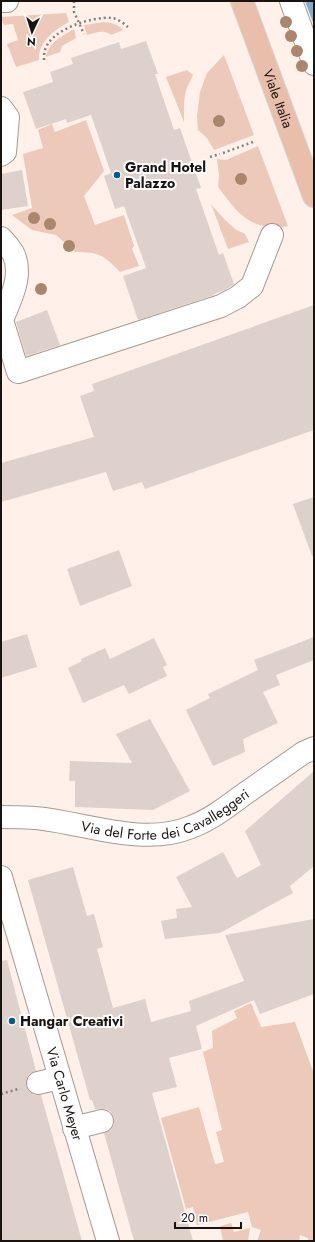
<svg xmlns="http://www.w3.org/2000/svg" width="315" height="1242" viewBox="0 0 315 1242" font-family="Jost,sans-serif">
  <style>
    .green { fill: #ecc9b9 }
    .water { fill: #7fabcd }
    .building { fill: #ded0ca }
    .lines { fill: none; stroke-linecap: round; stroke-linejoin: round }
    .minor-casing { stroke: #a69993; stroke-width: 24 }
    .major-casing { stroke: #d5d5d4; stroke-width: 24 }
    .path { stroke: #897f7b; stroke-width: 2.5; stroke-dasharray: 2 3; stroke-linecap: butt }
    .minor { stroke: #fff; stroke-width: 22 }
    .major { stroke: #e9bfab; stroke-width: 22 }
    .tree { fill: #ac856d }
    .poi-dot { fill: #015c8d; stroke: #fff; stroke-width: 1.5 }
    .labels { text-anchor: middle; stroke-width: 4; stroke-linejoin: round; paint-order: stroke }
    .street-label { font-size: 14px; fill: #181311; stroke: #fff }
    .poi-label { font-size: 14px; font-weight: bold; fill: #181311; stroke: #fff; text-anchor: start }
  </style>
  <rect width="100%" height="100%" fill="#fff1ea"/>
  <!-- green -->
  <g class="green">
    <path d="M66,13L69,22C54,30 38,42 39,60L16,67L7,44L18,40L13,24L4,25L1,17Z"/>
    <path d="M104,22C113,23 117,24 123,30L111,35C104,29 95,33 87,35L84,25Z"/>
    <path d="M74,29L76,38L62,46L60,52L46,57C48,43 62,36 74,29Z"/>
    <path d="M224,55L254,135L214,150L207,138L198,130L197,116L200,92L207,73Z"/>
    <path d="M187,70L193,75L186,90L184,102V122L166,77Z"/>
    <path d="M86,120L104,171L84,196L95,225L124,215L134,246L132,249L139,266L120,272C104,255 99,252 75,252L56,235L32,230L12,215L32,208L23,154L43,148L38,130L52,124L55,132Z"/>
    <path d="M258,146L288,226C282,228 277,228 270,227C244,225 233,206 218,187L219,175L217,159L226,160Z"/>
    <path d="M211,204L224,219L235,229L245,234L249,242L228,249Z"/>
    <path d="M251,1003L261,1027L295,1022L314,1074V1241H308V1238L300,1235L299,1241H257L261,1230L252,1227L248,1212L197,1225L193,1207L186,1209L161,1118L199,1107L215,1164L224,1162L216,1132L222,1130L203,1052L213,1048L212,1031L237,1018L234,1011Z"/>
    <path d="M231,1223L234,1232L250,1228L248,1241H223L220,1226Z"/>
  </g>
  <!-- water -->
  <path class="water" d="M305,1H314V25Z"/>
  <!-- building -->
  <g class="building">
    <path d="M146,41L158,74H155L174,130L180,128L201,188L196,189L219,255L223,253L234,284L225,290L214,294V295L138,320L123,276L146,268L124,206L115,209L104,176L111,173L91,115L67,123L66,119L36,129L23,92L53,82L50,72L73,64L71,58L119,42L121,49Z"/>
    <path d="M22,170L28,206L1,210V174Z"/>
    <path d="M314,305V430L145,489L142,482L113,491L106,472L1,502V463L94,437L80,396L94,391L92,384Z"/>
    <path d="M47,310L60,345L26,356L16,322Z"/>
    <path d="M314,497V555L312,556L293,504Z"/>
    <path d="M119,550L132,586L80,606L67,569Z"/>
    <path d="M27,634L37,667L1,678V642Z"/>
    <path d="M314,637V660L276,675L280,685L263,692L278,723L243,739L245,752L213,766L186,710L210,698L208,694L258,670L254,660Z"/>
    <path d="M154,638L167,665L163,667L167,676L129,694L124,685L83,703L68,668L82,661L81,659L105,648L110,659Z"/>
    <path d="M150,719L190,791L153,810L75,807V781H69L70,761L132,763L116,734Z"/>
    <path d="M314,771V866L290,886L293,893L220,933L165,939L161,921L177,918L176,909L192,907L176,877L223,852L237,878L261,865L245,831Z"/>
    <path d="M73,867L87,916L94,914L103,947L97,949L113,1008L145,999L151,1022L191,1011L189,1001L244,981L225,935L314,919V994L260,1014L254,1000L196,1026L202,1049L169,1058L177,1087L152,1093L193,1241H134L104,1133L111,1130L114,1124V1118L111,1112L106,1109H95L92,1100H90L28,880Z"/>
    <path d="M7,960L36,1071L29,1074L26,1080V1086L29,1091L34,1095H41L82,1241H1V961Z"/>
  </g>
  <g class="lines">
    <!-- minor casing -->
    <g class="minor-casing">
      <g id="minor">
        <path d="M1,1H7"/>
        <path d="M291,1L314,64"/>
        <path d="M1,108L8,117L5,152L1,155"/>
        <path d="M1,238C5,242 10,248 13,253C24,275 10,300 2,320L18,372L221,306L238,297L252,286L272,235"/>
        <path id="s1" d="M1,817C15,817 30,817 44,819C90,825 146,846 191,827C210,820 227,807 243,795C263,781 283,767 303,753L314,748"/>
        <path id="s2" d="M1,877L108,1241"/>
        <path d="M38,1083L59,1078"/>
        <path d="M74,1128L102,1121"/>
      </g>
    </g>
    <!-- major casing -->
    <g class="major-casing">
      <g id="major">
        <path id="s3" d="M242,1L314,196"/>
      </g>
    </g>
    <!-- path -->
    <g class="path">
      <path d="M74,1V12L84,34"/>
      <path d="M44,60C44,57 44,53 45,50C51,29 93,16 112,18C119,19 124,24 128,27"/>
      <path d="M223,153L253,142"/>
      <path d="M210,157L220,154"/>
      <path d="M1,1094L18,1089"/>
    </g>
    <!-- minor -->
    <use href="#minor" class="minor"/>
    <!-- major -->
    <use href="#major" class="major"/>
  </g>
  <!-- trees -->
  <g class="tree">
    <circle cx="286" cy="22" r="6"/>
    <circle cx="291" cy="36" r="6"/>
    <circle cx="297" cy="51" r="6"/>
    <circle cx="302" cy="66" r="6"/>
    <circle cx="219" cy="121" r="6"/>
    <circle cx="241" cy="179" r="6"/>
    <circle cx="34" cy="218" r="6"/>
    <circle cx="50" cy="224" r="6"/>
    <circle cx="69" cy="246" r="6"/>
    <circle cx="41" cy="289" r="6"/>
  </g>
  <!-- markers -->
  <g class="poi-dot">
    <circle cx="117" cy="175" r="4"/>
    <circle cx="12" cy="1021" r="4"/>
  </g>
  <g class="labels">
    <!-- street labels -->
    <g class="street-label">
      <text dy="5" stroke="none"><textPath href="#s3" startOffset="104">Viale Italia</textPath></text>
      <text dy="5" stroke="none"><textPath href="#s1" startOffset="170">Via del Forte dei Cavalleggeri</textPath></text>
      <text dy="5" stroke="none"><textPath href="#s2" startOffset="226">Via Carlo Meyer</textPath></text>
    </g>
    <!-- poi labels -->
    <g class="poi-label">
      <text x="125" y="172">Grand Hotel<tspan x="125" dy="16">Palazzo</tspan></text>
      <text x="20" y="1026">Hangar Creativi</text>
    </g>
  </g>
  <!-- border -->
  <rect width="315" height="1242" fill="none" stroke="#181311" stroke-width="4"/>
  <!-- north arrow -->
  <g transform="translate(32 32) rotate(184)" stroke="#ffffff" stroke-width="3" paint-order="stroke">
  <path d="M0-3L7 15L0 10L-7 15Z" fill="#181311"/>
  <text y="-6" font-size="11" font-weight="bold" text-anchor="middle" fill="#181311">N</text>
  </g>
  <!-- scale -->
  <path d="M175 1222v6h66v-6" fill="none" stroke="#181311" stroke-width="2"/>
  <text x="181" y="1222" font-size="12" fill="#181311" stroke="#ffffff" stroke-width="3" paint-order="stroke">20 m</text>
</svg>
